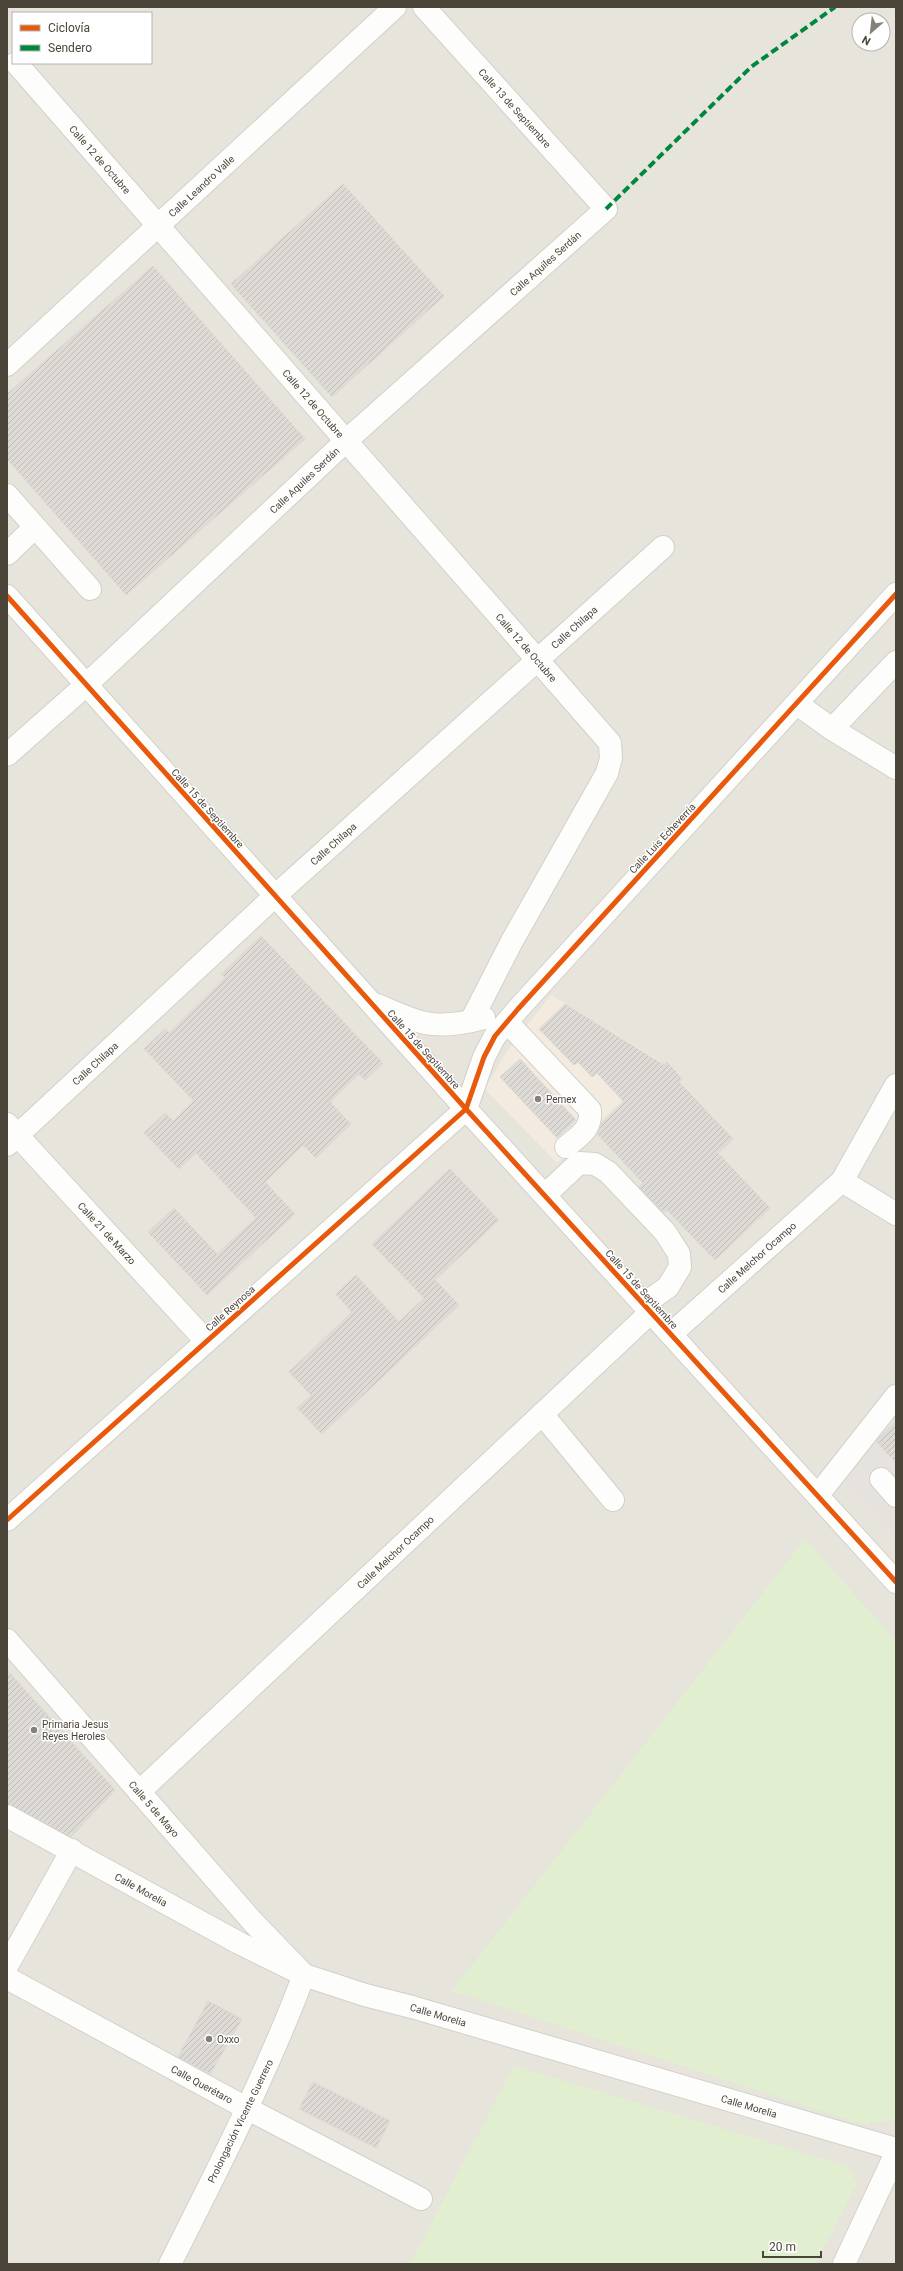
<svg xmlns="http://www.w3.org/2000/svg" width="903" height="2271" viewBox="0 0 903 2271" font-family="Roboto,sans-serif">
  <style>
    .residential { fill: #e7e4dc; fill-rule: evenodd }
    .commercial { fill: #f3ebdf }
    .industrial { fill: #e6e2de }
    .green { fill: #e1eecf }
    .building { fill: url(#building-hatch); stroke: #dcd9d4 }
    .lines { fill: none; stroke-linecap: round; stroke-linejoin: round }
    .minor-casing { stroke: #d2d0cb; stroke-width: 24 }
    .minor { stroke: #fdfdfc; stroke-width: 22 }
    .quiet { stroke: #00873e; stroke-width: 4; stroke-dasharray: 8 4; stroke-linecap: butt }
    .cycleway-casing { stroke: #fff; stroke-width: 8 }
    .cycleway { stroke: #e8590c; stroke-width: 5 }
    .poi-dot { fill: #868178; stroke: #fff; stroke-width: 1.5 }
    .labels { text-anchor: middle; stroke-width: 3; stroke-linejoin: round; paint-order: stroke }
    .street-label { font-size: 10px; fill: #4b4439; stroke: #fff }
    .poi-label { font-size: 10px; fill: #4b4439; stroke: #fff; text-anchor: start }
  </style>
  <defs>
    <pattern id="building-hatch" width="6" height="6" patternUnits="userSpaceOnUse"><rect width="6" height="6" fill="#dedbd6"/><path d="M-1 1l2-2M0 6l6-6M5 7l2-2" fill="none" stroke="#c0bdb8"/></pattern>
  </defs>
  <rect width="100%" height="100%" fill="#f4f2ee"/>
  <!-- residential -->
  <path class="residential" d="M7,7H896V2264H7ZM13,13H151V63H13ZM859,20H883V44H859Z"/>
  <!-- commercial -->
  <path class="commercial" d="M551,995L662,1062L557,1163L485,1089L507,1051Z"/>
  <!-- industrial -->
  <path class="industrial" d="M896,1412V1539L843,1481Z"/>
  <!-- green -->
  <g class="green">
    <path d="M805,1539L896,1641V2120L861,2124L452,1991Z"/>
    <path d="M514,2066L847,2166L857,2183L815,2264H410Z"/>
  </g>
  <!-- building -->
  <g class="building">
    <path d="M343,184L444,296L332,397L231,284Z"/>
    <path d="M153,266L305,439L126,595L7,459V394Z"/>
    <path d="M261,936L383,1063L365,1080L359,1074L330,1102L351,1124L316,1158L303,1145L265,1182L295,1214L207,1295L148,1232L174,1208L217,1254L256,1218L196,1153L179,1169L144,1133L165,1113L173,1121L194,1101L144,1049L165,1029L169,1033L225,978L221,974Z"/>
    <path d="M565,1004L664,1065L667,1062L682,1079L679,1082L733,1139L718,1153L770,1208L715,1260L667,1210L664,1213L639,1187L643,1183L597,1134L602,1123L624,1102L597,1073L592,1077L578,1062L574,1065L539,1029Z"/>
    <path d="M520,1059L576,1120L557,1138L500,1077Z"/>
    <path d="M450,1169L499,1220L435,1280L459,1305L322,1434L297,1408L311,1395L289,1372L352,1312L336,1294L356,1275L399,1322L424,1298L372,1244Z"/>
    <path d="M896,1421V1463L876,1441Z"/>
    <path d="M7,1670L115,1790L71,1837L7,1804Z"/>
    <path d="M208,2001L242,2019L210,2074L178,2057Z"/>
    <path d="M313,2082L390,2121L376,2148L299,2109Z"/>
  </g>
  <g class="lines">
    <!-- minor casing -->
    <g class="minor-casing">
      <g id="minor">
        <path id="s1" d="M16,63L610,743L611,758L607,773L512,941L471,1021"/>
        <path id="s2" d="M7,365L395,7"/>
        <path d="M7,495L90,589"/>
        <path d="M7,554L35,527"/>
        <path d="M7,596L466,1109L896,1582"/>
        <path d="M797,704L832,729L896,768"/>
        <path d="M832,729L896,662"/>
        <path id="s3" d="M7,755L86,685L347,440L606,209L424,7"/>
        <path d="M377,1005C422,1024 434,1031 484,1018"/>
        <path d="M507,1022L590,1110C592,1129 580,1135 566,1147"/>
        <path id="s4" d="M7,1124L206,1341"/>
        <path id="s5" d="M7,1145L275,896L663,547"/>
        <path d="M842,1181L896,1214"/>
        <path d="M545,1195L579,1163L595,1164L608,1172L665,1232L679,1254L680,1267L668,1287L644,1304"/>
        <path id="s6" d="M671,1334L842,1181L896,1085"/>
        <path d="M542,1414L613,1500"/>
        <path d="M881,1479L896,1496"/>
        <path d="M818,1495L896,1396"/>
        <path d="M7,1520L466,1109L484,1057L495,1036L518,1009L896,594"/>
        <path id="s7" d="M7,1640L252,1921L304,1975C266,2075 218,2169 170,2264"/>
        <path id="s8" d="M139,1792L651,1312"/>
        <path id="s9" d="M7,1816L239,1943L304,1975L365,1995L412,2007L896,2149"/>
        <path d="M7,1966L72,1850"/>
        <path id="s10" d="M7,1978L248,2109L421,2199"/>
        <path d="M844,2264L896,2153"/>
      </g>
    </g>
    <!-- minor -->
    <use href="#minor" class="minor"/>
    <!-- quiet -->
    <path class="quiet" d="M606,209L751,67L835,7"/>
    <!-- cycleway casing -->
    <g class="cycleway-casing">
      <g id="cycleway">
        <path d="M7,596L466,1109L896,1582"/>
        <path d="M7,1520L466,1109L484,1057L495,1036L518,1009L896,594"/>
      </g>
    </g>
    <!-- cycleway -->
    <use href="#cycleway" class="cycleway"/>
  </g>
  <!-- markers -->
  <g class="poi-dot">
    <circle cx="538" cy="1099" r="4"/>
    <circle cx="34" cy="1730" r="4"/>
    <circle cx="209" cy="2039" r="4"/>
  </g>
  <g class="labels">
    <!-- street labels -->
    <g class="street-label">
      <text transform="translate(515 108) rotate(48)" y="4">Calle 13 de Septiembre</text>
      <text dy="4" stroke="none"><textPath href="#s1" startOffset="128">Calle 12 de Octubre</textPath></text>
      <text dy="4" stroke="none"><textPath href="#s2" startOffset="264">Calle Leandro Valle</textPath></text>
      <text dy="4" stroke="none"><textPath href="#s3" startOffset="729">Calle Aquiles Serdán</textPath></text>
      <text dy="4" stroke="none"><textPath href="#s1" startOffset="452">Calle 12 de Octubre</textPath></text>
      <text dy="4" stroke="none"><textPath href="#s3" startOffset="405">Calle Aquiles Serdán</textPath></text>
      <text dy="4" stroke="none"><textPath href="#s5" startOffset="768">Calle Chilapa</textPath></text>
      <text dy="4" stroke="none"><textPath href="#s1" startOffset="776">Calle 12 de Octubre</textPath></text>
      <text transform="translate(208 808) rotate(48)" y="4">Calle 15 de Septiembre</text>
      <text transform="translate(662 838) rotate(-47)" y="4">Calle Luis Echeverría</text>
      <text dy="4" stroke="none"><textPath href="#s5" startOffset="444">Calle Chilapa</textPath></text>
      <text transform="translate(424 1049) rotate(48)" y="4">Calle 15 de Septiembre</text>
      <text dy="4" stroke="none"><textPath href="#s5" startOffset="120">Calle Chilapa</textPath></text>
      <text dy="4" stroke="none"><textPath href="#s4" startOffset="148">Calle 21 de Marzo</textPath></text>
      <text dy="4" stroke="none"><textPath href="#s6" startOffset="115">Calle Melchor Ocampo</textPath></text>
      <text transform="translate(642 1289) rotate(48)" y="4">Calle 15 de Septiembre</text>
      <text transform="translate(230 1308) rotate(-42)" y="4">Calle Reynosa</text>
      <text dy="4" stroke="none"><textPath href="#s8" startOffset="351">Calle Melchor Ocampo</textPath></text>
      <text dy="4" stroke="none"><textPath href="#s7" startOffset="224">Calle 5 de Mayo</textPath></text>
      <text dy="4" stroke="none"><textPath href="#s9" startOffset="153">Calle Morelia</textPath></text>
      <text dy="4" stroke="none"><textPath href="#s9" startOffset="477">Calle Morelia</textPath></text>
      <text dy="4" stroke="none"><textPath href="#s10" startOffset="222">Calle Querétaro</textPath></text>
      <text dy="4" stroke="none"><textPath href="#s9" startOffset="801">Calle Morelia</textPath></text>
      <text transform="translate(240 2121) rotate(-64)" y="4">Prolongación Vicente Guerrero</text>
    </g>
    <!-- poi labels -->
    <g class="poi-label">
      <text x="546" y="1103">Pemex</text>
      <text x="42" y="1728">Primaria Jesus<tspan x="42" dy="12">Reyes Heroles</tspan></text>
      <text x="217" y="2043">Oxxo</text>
    </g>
  </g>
  <!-- border -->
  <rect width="903" height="2271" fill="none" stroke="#4b4439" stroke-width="16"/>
  <!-- legend -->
  <rect x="12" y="12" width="140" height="52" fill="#ffffff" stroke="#b7b4b0"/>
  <rect x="20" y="25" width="20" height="6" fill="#e8590c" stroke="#b7b4b0"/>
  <text x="48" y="32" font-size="12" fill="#4b4439">Ciclovía</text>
  <rect x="20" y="45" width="20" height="6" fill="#00873e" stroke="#b7b4b0"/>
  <text x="48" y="52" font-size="12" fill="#4b4439">Sendero</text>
  <!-- north arrow -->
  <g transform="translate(871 32) rotate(208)"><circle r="19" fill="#ffffff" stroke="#b7b4b0"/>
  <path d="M0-3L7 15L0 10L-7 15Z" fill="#868178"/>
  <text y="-6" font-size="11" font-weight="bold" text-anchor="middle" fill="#4b4439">N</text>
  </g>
  <!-- scale -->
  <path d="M763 2251v6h58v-6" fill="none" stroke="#4b4439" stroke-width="2"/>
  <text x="769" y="2251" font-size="12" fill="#4b4439" stroke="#ffffff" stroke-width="3" paint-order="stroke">20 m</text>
</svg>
